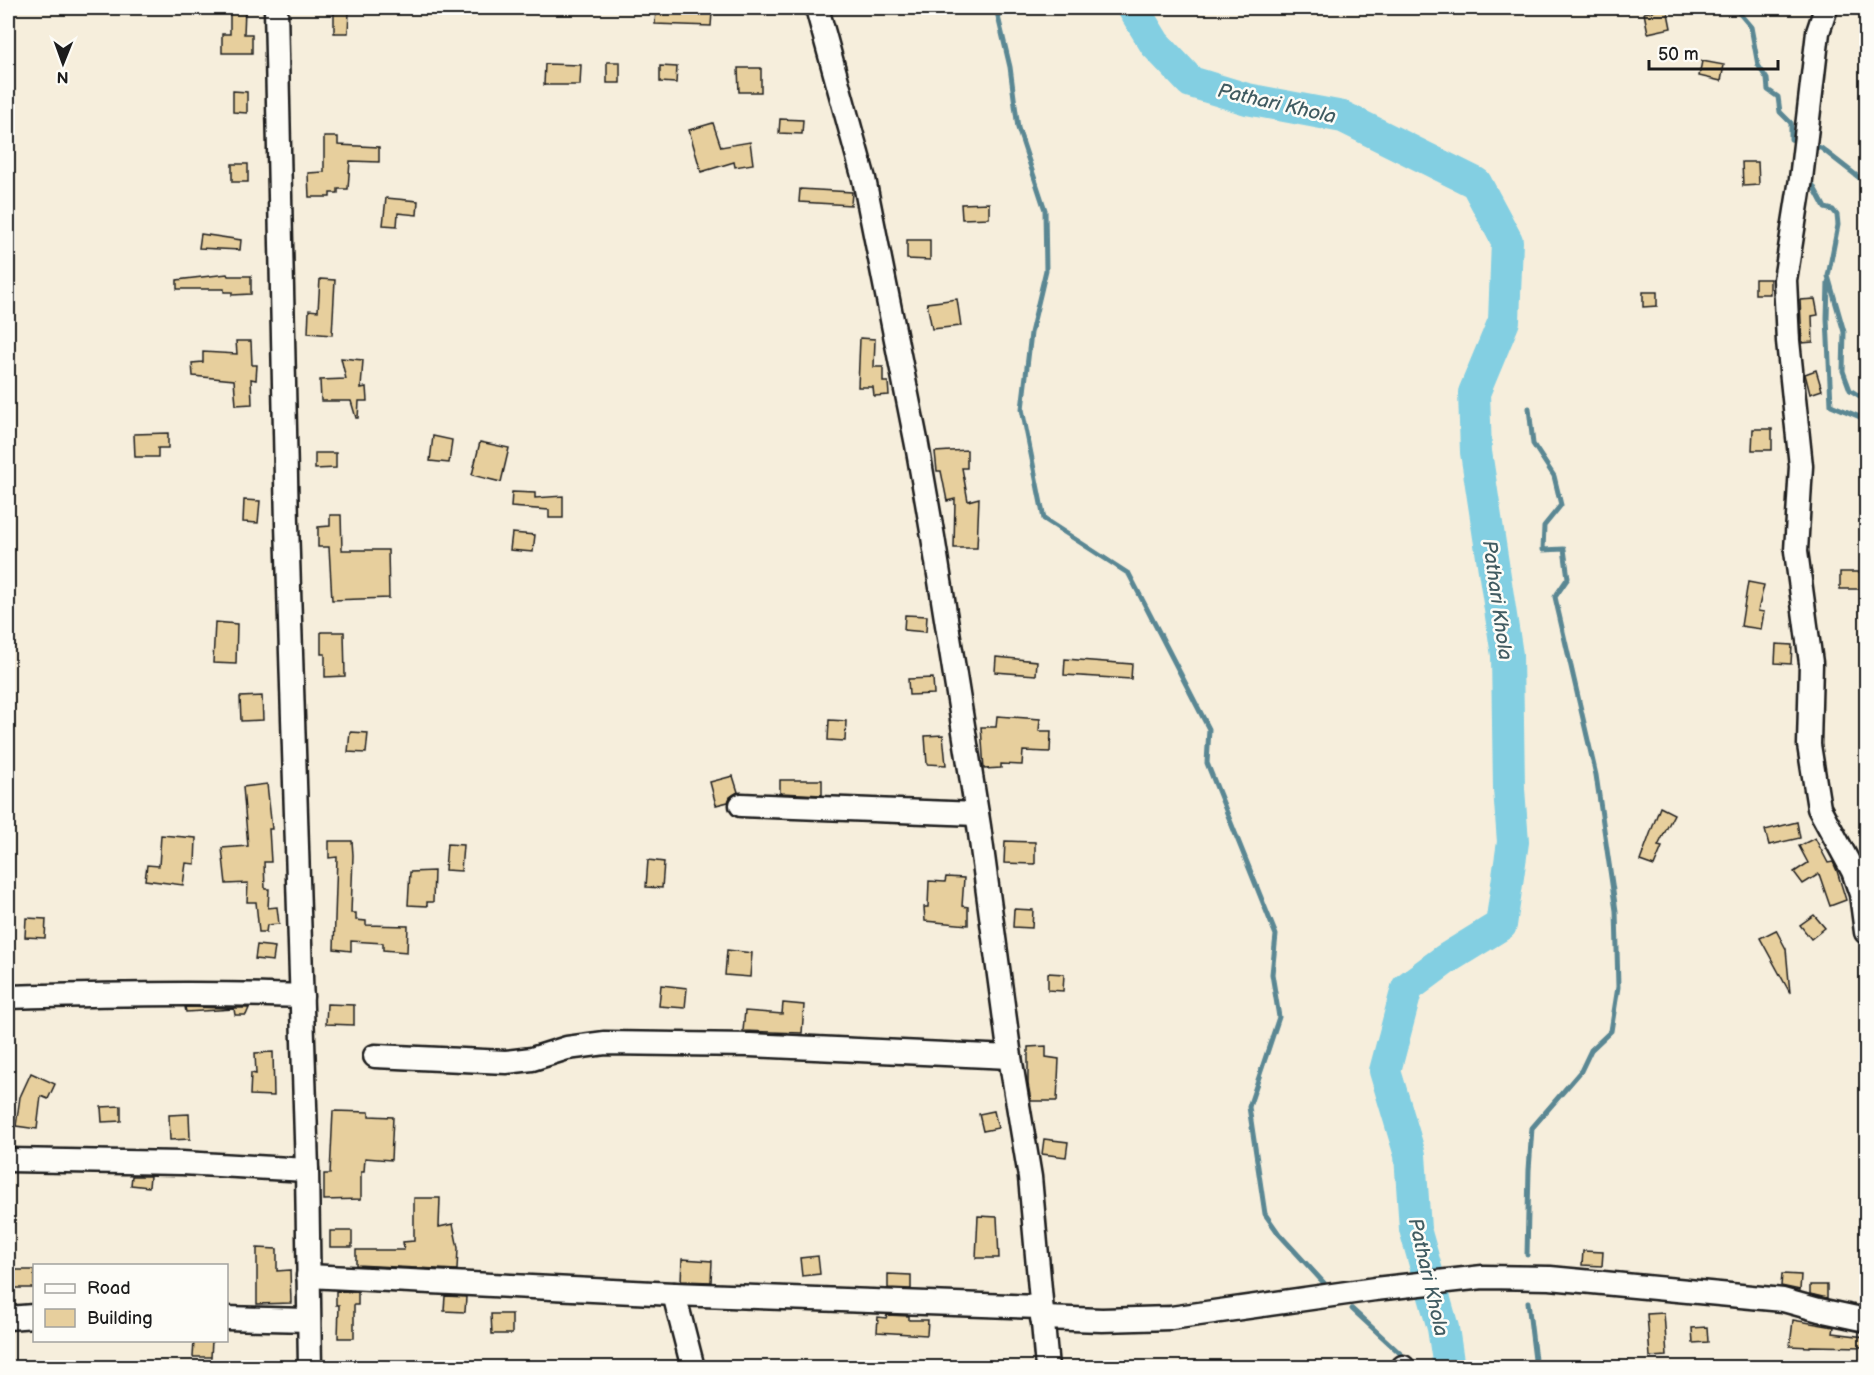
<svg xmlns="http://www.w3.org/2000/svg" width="1874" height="1375" viewBox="0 0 1874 1375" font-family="'Balsamiq Sans',sans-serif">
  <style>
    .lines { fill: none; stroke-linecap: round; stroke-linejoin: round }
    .stream { stroke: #5a8793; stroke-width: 5 }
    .river { stroke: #83cfe2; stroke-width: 32 }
    .building { fill: #e7cf9d; stroke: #1c1c1c; stroke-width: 1.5 }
    .minor-casing { stroke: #1c1c1c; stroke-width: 27 }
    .minor { stroke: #fdfcf7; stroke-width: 22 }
    .labels { text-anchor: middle; stroke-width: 5; stroke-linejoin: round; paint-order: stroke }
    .water-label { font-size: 20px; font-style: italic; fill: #405b61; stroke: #fdfcf7 }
  </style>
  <rect width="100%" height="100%" fill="#f6eedc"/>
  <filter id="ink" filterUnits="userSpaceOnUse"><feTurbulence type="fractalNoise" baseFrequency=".0167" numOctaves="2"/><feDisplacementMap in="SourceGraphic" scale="12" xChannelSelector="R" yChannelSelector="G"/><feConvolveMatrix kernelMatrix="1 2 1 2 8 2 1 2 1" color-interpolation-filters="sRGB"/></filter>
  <g filter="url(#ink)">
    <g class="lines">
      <!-- stream -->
      <g class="stream">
        <path d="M996,8L1010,67L1018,128L1045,210L1046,270L1031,333L1022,409L1044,519L1129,574L1209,729L1207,763L1276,935L1272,974L1279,1017L1249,1107L1265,1214L1279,1234L1324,1283"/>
        <path d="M1735,8L1751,27L1758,65L1767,79L1768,90L1778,97L1780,112L1791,123V139L1801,142"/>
        <path d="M1810,145L1821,148L1866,183"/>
        <path d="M1809,178L1825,208L1833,210L1837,215L1838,225L1828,276L1844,332L1843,371L1850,390L1866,400"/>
        <path d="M1828,282L1827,318L1831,405L1860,417L1866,423"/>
        <path d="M1866,359V371"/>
        <path d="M1527,1255L1529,1170L1532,1128L1581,1071L1591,1050L1611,1031L1618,987L1616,911L1596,775L1555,597L1568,578L1564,549L1543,550L1544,526L1561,505L1554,476L1533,444L1529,408"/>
        <path d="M1528,1302L1536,1368"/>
        <path d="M1352,1309L1416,1368"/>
      </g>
      <!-- river -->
      <path class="river" d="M1133,8L1155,44L1191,82L1247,99L1343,117L1476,183L1507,241L1504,321L1474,393L1476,452L1507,655L1509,789L1513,842L1501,925L1446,959L1407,988L1385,1071L1410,1155L1415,1229L1443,1328L1449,1368"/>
    </g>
    <!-- building -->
    <g class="building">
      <path d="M1667,8L1671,28L1648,33L1644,13Z"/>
      <path d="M230,9H245L244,34H252V53H222V34H230Z"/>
      <path d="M656,10L712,12L711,26L655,24Z"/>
      <path d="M334,12H349L348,33H334Z"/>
      <path d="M1702,61L1724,65L1721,81L1699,76Z"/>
      <rect x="607" y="62" width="13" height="21"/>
      <path d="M545,64L581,65L580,85H544Z"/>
      <path d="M660,66L677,67L676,83L660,82Z"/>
      <path d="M738,68H761V92H739Z"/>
      <path d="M233,91L247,92V113L233,112Z"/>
      <path d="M780,119L803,120L802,134L779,133Z"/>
      <path d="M713,123L721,147L750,142L753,164L735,167L734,162L701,172L689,130Z"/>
      <path d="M324,137H338V145L379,147V162L350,161L348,189H338V193H330V197H309L308,173L324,172Z"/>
      <path d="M1742,162H1758L1759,185L1743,186Z"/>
      <rect x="232" y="164" width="16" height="18"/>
      <path d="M800,189L852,192L851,205L799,202Z"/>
      <path d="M386,198L418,201L417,215L398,213L397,226L383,225Z"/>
      <path d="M989,203V218L962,219L961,204Z"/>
      <path d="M201,234L241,240L240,250L199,248Z"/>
      <path d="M907,240H930V260L907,259Z"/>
      <path d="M227,274L228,276H251V294L232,295V292H224V289H177V280Z"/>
      <path d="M320,279L335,280L332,335L308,333L309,310L318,311Z"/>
      <rect x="1755" y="279" width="15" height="15"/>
      <path d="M1643,292H1657V306L1643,307Z"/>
      <path d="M957,299L961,326L932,329L927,303Z"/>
      <path d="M1815,299L1818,315L1812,316L1813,342L1802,343L1800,300Z"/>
      <path d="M860,338L875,339L874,367H883V382H888L889,395L874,396L873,387H858Z"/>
      <path d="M236,341H251L252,365H257L256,380L251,379L252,404L236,405L234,380L193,376L192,363L203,362V352L237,354Z"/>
      <path d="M341,358L363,360L361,388L366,387L367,401H359L358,418H356L351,401H321L320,380L346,379Z"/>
      <path d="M1816,370L1822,390L1810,394L1805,374Z"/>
      <path d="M1753,429H1772V450H1752Z"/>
      <path d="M168,433V448H158V457H135L134,434Z"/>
      <path d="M433,436L452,440L449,463L430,461Z"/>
      <path d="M480,442L509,448L501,482L472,475Z"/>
      <path d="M967,450V468H962L968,501L979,498L977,548H954L955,499L947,501L941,471H937L935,452Z"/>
      <path d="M315,453H336V468L315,469Z"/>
      <path d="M512,492L535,493V498L563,496V518H549V510L511,507Z"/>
      <path d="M244,500L260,501L258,523L243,522Z"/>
      <path d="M330,515H341L342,550H388L389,598L332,600L329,547H318V527L330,526Z"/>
      <path d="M512,533L535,535L533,552L510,550Z"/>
      <path d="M1840,572H1861L1862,589H1840Z"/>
      <path d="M1748,582L1764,585L1758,611L1764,612L1761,629L1741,626Z"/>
      <path d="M905,615L927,616L926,632L904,630Z"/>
      <path d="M215,622L237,624L236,664L213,663Z"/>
      <path d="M321,632H344L345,676L325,677V654H321Z"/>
      <path d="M1776,644L1792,645L1791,664L1775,663Z"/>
      <path d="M996,657L1037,661L1036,675L995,672Z"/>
      <path d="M1065,659L1132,664L1131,679L1064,675Z"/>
      <path d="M933,678L934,694L909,695L908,679Z"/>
      <path d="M262,696L263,720L241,721L240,697Z"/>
      <path d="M997,716L1040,719L1039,731H1051L1050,752L1023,751L1022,765L1001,764V768L984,769L981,727H996Z"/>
      <path d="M829,720L846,721L845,741L828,740Z"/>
      <path d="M350,732L368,733L366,753L348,752Z"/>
      <path d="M943,735L946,765L927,764L925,736Z"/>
      <path d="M733,776L738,792L730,797L728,802L716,805L710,782Z"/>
      <path d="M780,780H822V795L780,793Z"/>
      <path d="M267,784L272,829H269L271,862H264L265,889H269L268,908L277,907L279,924L267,925L266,932H259L256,902H247L248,883L226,884L222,848L248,846L243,787Z"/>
      <path d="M1660,807L1674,814L1658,846L1662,847L1654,866L1640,861Z"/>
      <path d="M1797,822L1800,838L1769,845L1765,830Z"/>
      <path d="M161,835L196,838L195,864L186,863L183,885L145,880L147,865L159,866Z"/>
      <path d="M1815,838L1828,863L1833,862L1837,871L1846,900L1830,906L1819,874L1803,884L1794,872L1808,863L1799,846Z"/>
      <path d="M329,841H352L353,855L351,913H356V920L366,921V925L408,926L407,952L383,950V943L351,941V951L334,949L337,857L329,858Z"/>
      <path d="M1005,841L1035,842V864L1004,863Z"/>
      <path d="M447,844L463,845L461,871L445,870Z"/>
      <path d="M648,860L664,862L662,888L646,887Z"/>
      <path d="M434,871L433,902H427V906L408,905L410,872Z"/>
      <path d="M946,877L964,878L962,906L968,907V925L925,921L924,907H928L929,881L945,882Z"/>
      <path d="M1014,909L1033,910L1032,928L1013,927Z"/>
      <path d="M1814,915L1825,928L1811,939L1800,925Z"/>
      <path d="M26,918L46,919L45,938L25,937Z"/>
      <path d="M1776,930L1786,949L1790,993L1760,938Z"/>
      <path d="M257,945L275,947L273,961L255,959Z"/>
      <path d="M727,950L752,953L750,977L725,975Z"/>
      <path d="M1048,973L1064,974L1063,991L1048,990Z"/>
      <path d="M661,985L687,988L685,1008L659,1006Z"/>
      <path d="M783,1003L804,1005L802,1033L743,1031L745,1011L782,1014Z"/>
      <path d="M327,1004L354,1005V1025L326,1024Z"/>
      <path d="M185,1007L228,1008H249L246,1015H235L234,1009L186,1012Z"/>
      <path d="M1046,1046V1057L1059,1059L1057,1101H1031L1028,1084V1047Z"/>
      <path d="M273,1052L274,1096L250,1095L251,1073L256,1074L255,1053Z"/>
      <path d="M31,1073L55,1084L48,1099L41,1096L37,1129L16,1126L20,1097Z"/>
      <path d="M121,1106V1121L102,1122L101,1107Z"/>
      <path d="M333,1111L369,1112V1116L393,1117L391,1160L365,1158L364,1172H361V1199L324,1200V1174H330Z"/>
      <path d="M994,1111L998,1128L983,1131L979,1114Z"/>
      <path d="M189,1114L190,1139L170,1140L169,1115Z"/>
      <path d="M1044,1139L1068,1142L1066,1157L1042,1154Z"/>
      <path d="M132,1176H150L149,1187L131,1185Z"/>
      <path d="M414,1198H440L439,1227L453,1224L458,1248L457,1270L356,1265V1250H404L403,1242L414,1241Z"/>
      <path d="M978,1216L997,1217L999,1258H976Z"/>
      <rect x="330" y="1231" width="22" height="16"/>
      <path d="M257,1248L277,1249V1271L290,1270L291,1303L257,1304Z"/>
      <path d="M1583,1251L1603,1252L1602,1266L1582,1265Z"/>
      <path d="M818,1256L820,1274L802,1276L800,1258Z"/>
      <path d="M682,1259L712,1261L711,1282L681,1281Z"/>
      <rect x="14" y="1270" width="20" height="18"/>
      <path d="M888,1274L911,1275V1289L888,1288Z"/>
      <path d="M1782,1274L1801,1275L1800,1290L1781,1286Z"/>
      <path d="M1810,1285H1827V1298L1810,1294Z"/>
      <path d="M336,1291L358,1292V1305H354V1338H338L339,1305H336Z"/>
      <path d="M445,1296L466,1297L465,1312L444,1311Z"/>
      <path d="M1664,1313L1667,1356L1650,1357L1647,1314Z"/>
      <path d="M491,1314H512V1334H492Z"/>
      <path d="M887,1315L909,1316V1320H928L927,1335L877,1332L878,1317L886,1318Z"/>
      <path d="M1793,1320L1834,1327L1833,1333L1865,1337V1347L1810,1346V1347L1790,1346Z"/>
      <path d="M1707,1327L1708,1342L1693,1343L1692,1328Z"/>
      <path d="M194,1341H212L211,1357H193Z"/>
    </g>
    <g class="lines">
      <!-- minor casing -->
      <g class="minor-casing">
        <g id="minor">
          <path d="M276,8L287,524L307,1170L310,1368"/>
          <path d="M817,8L864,179L917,445L933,537L979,826L1010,1057L1030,1177L1047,1368"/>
          <path d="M1826,8L1818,32L1801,179L1785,280L1788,341L1801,466L1796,551L1811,663L1809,745L1819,808L1853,871L1861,894L1866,932"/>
          <path d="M741,805L977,814"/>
          <path d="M8,997C106,994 203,992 302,996"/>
          <path d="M375,1056L506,1062L532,1059L567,1048L605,1043L750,1045L1010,1057"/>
          <path d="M8,1160L182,1163L307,1170"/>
          <path d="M308,1276L674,1294L1040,1307"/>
          <path d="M674,1294L693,1368"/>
          <path d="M8,1318L34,1316"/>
          <path d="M226,1318L309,1320"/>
          <path d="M1042,1318L1102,1320L1171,1318L1375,1289L1483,1277L1550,1278L1783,1300L1819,1310L1866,1320"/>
          <path d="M1403,1368V1367"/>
        </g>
      </g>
      <!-- minor -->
      <use href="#minor" class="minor"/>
    </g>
  </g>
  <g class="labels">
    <!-- water labels -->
    <g class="water-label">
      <text transform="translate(1277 103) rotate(13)" y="7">Pathari Khola</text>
      <text transform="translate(1498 600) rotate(82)" y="7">Pathari Khola</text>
      <text transform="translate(1429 1277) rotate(77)" y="7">Pathari Khola</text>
    </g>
  </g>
  <!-- margin -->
  <rect width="1874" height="1375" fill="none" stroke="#fdfcf7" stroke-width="30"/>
  <rect x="15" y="15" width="1844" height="1345" fill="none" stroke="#1c1c1c" stroke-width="2" filter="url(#ink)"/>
  <!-- legend -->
  <rect x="33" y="1264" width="195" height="78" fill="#fdfcf7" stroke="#a3a29f" stroke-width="1.5"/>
  <rect x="45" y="1284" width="30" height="9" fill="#fdfcf7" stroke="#a3a29f" stroke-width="1.5"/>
  <text x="87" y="1294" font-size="18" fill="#1c1c1c">Road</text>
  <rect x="45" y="1309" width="30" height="18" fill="#e7cf9d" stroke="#a3a29f" stroke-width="1.5"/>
  <text x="87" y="1324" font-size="18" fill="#1c1c1c">Building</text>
  <!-- north arrow -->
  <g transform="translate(63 63) rotate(181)" stroke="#fdfcf7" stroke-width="4.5" paint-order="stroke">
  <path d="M0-4.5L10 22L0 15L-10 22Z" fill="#1c1c1c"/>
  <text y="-9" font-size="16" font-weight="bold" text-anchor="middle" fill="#1c1c1c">N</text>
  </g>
  <!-- scale -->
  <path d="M1649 60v9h129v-9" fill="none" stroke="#1c1c1c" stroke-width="3"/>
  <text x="1658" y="60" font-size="18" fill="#1c1c1c" stroke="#fdfcf7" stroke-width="4.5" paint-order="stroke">50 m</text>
</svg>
